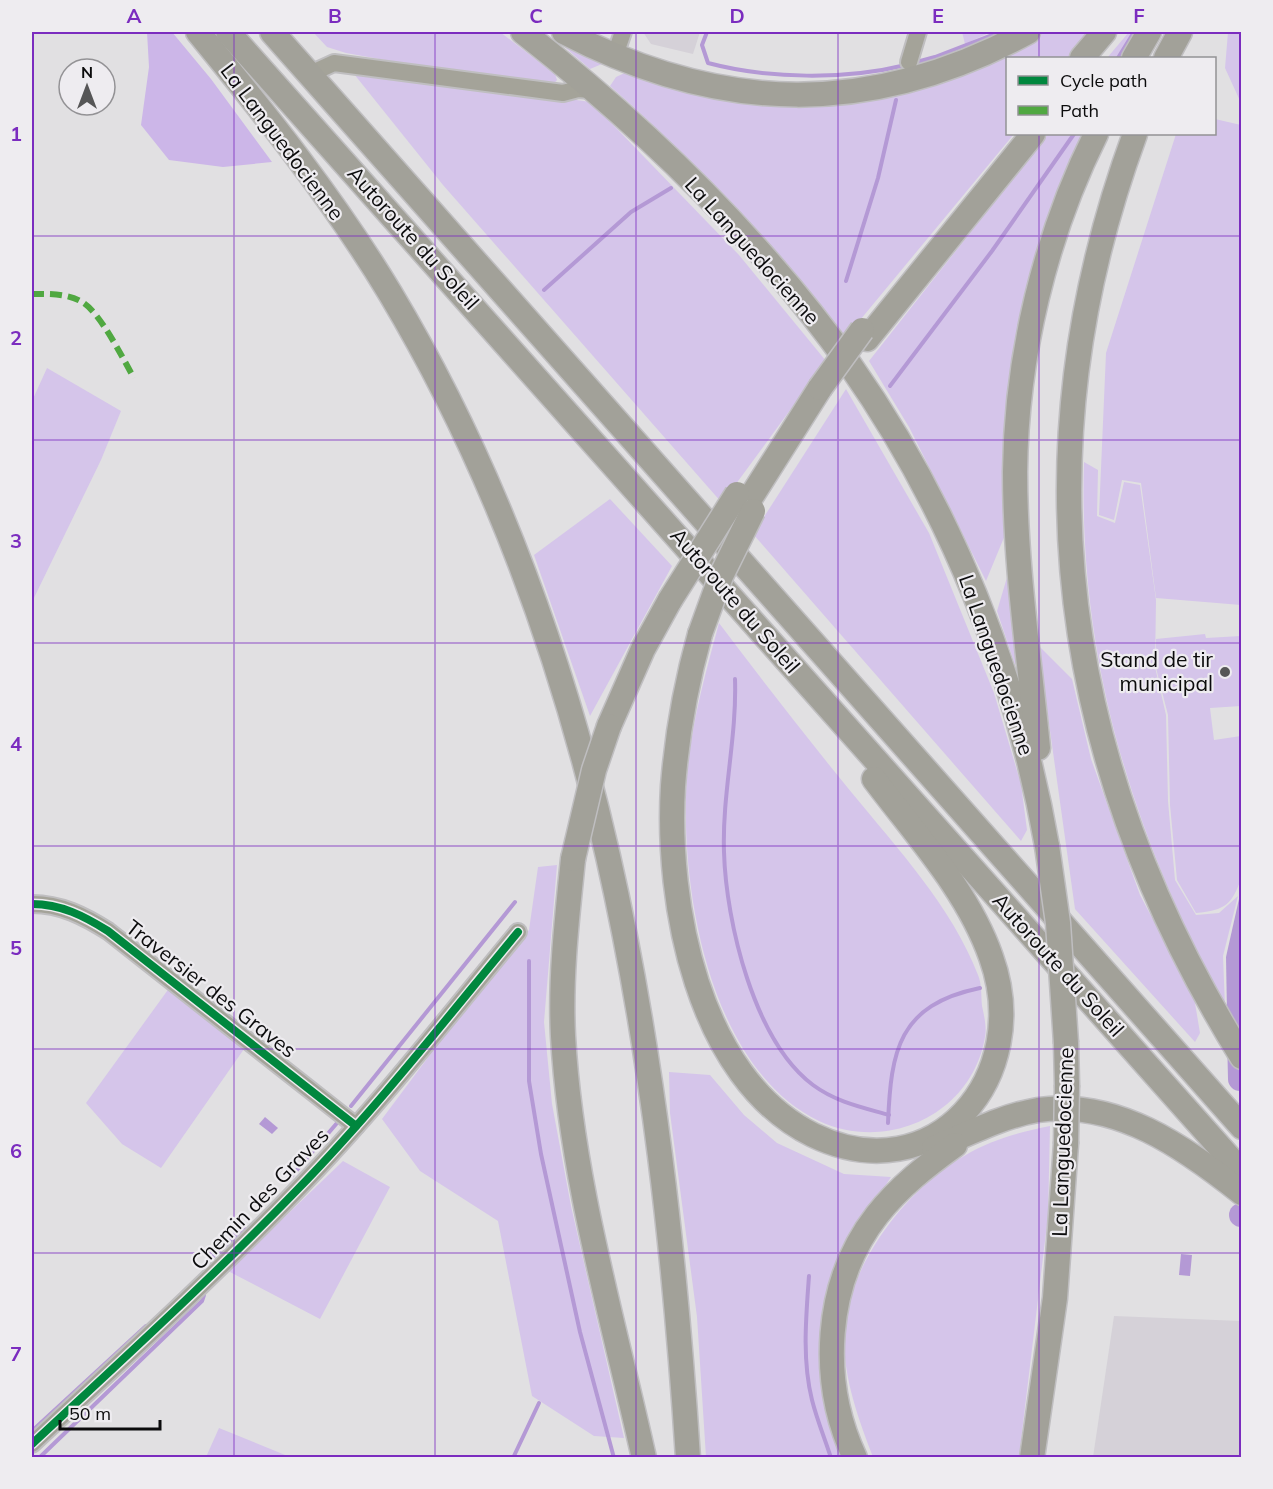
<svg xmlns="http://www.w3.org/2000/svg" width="1273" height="1489" viewBox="0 0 1273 1489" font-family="Mulish,sans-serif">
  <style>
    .built { fill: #d5d1d8 }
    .green { fill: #d5c5ea }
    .forest { fill: #ccb6e8 }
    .water { fill: #b499d5 }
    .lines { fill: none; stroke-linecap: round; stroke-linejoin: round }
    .stream { stroke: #b499d5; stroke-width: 4 }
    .river { stroke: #b499d5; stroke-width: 24 }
    .minor-casing { stroke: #bfbec0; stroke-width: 20 }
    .highway-casing { stroke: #bfbec0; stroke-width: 27 }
    .minor { stroke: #a4a399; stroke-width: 16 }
    .highway { stroke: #a2a199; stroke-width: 24 }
    .highway-bridge-casing { stroke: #bfbec0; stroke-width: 27; stroke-linecap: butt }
    .highway-bridge { stroke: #a2a199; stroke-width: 24 }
    .quiet { stroke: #50a841; stroke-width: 6; stroke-dasharray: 12 6; stroke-linecap: butt }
    .cycleway-casing { stroke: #eeecf0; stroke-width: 11 }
    .cycleway { stroke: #00873e; stroke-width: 8 }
    .grid { fill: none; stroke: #7b2cbf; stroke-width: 1.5; stroke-opacity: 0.55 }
    .poi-dot { fill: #565657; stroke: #eeecf0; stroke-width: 2 }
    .labels { text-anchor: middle; stroke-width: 4.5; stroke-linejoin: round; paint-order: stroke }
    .street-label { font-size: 21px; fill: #0b0b0c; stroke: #eeecf0 }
    .poi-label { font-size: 21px; fill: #0b0b0c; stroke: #eeecf0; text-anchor: end }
    .neatline { fill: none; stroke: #7b2cbf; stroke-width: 2 }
    .grid-label { font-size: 20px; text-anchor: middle; font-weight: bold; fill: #7b2cbf }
  </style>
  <rect width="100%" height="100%" fill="#e1e0e2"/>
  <!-- built -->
  <g class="built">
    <path d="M643,32H700L693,54L651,44Z"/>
    <path d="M1114,1316L1241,1321V1457H1093Z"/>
  </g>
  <!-- green -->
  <g class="green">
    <path d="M313,32H500L555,74L557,80L552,86L468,75L346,53L327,47Z"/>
    <path d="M962,32H991L965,44Z"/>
    <path d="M1040,32H1095L1073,58H1008V134H1014L846,337C775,246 696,162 610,86L616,77L631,70L809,102Z"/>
    <path d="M1129,32H1141L1125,58H1107Z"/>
    <path d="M1228,32H1241V103L1225,68Z"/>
    <path d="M565,41L609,61L590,69L561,44Z"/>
    <path d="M350,69L591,102L739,255L826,361L722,503L443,185Z"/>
    <path d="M1215,119L1241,125V605L1156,598L1141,483L1122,480L1114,520L1099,515L1106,353L1176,134H1214Z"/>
    <path d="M1048,134H1088L1043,255L1010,523L986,581L909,427L869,361Z"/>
    <path d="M47,368L121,411L101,460L32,602V401Z"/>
    <path d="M846,389L929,533L994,693L1021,784L1027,830L1021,841L753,534Z"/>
    <path d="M1084,462L1098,470L1097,516L1115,523L1124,482L1140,485L1156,600L1155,667L1166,715L1168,801L1175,880L1196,915L1219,913L1238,896L1223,956L1225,1007C1133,833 1078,661 1084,462Z"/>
    <path d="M610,499L672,566L590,716L534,555Z"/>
    <path d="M1011,564L1020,658L1015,665L997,611Z"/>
    <path d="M719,623C762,680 806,737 852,793C897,848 952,907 978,975C982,984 981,996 982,1006C984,1015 987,1028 985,1037C972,1114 888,1153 819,1121C713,1070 683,902 686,797C687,738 704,679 719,623Z"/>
    <path d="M1205,634L1206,638L1241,636V706L1210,708L1214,740L1241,736L1242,876C1232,905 1226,910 1196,913L1177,880L1170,805L1168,715L1156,668V639Z"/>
    <path d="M1038,645L1072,679L1091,759L1140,895L1194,997L1200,1033L1195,1042L1075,909Z"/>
    <path d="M557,865L544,1022L552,1104L571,1206L624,1438L594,1436L532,1396L498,1221L420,1171L382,1119L500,961L529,930L538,867Z"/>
    <path d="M170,987L244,1049L161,1168L122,1144L86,1103Z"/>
    <path d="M669,1072L710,1075L744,1115L777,1143L844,1174L891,1177L848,1244L823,1325L845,1457H706L697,1317L670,1113Z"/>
    <path d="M1050,1126L1048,1216L1019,1457H873C858,1418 843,1377 844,1334C847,1266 906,1189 964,1156C991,1140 1020,1132 1050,1126Z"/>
    <path d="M343,1161L390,1187L320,1319L228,1271Z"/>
    <path d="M219,1428L290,1457H206Z"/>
  </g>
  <!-- forest -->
  <path class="forest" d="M147,32H172L211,79L272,162L223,167L169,160L141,125L149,67Z"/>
  <!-- water -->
  <g class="water">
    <path d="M1241,890V1035L1227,1013L1226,957Z"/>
    <path d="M265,1117L278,1128L272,1134L259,1124Z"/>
    <path d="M1181,1254L1192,1255L1190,1276L1179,1275Z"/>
  </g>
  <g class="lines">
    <!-- stream -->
    <g class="stream">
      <path d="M707,32L702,45L708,63C768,79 845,80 906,65"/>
      <path d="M1118,58L1134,32"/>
      <path d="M913,63L935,57L992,35"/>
      <path d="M846,281L878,178L896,100"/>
      <path d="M544,290L631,212L671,188"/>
      <path d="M890,386L992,251L1074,134"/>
      <path d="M735,679C737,737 722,794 724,852C726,922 754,1041 813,1085C836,1102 861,1107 889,1115"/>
      <path d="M529,961V1081L541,1154L580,1332L614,1458"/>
      <path d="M351,1106L515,902"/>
      <path d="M888,1123C891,1051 898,1005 980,988"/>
      <path d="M290,1178L337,1123"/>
      <path d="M208,1261L244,1228"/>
      <path d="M809,1276C806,1317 802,1360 812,1400C817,1420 825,1439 831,1458"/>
      <path d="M32,1431L146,1326"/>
      <path d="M39,1458L202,1301L204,1295"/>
      <path d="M513,1458L539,1403"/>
    </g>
    <!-- river -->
    <g class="river">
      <path d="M1239,1035L1240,1079"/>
      <path d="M1241,1215H1242"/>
    </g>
    <!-- minor casing -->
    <g class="minor-casing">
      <g id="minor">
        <path d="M615,55L623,32"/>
        <path d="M909,62L918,32"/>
        <path d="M310,74L334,63L563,93L578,89L591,90"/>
        <path d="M32,904C61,904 84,916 108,931L356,1126"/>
        <path d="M32,1444C121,1361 212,1278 297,1190C376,1109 446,1019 518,932"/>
      </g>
    </g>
    <!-- highway casing -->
    <g class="highway-casing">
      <g id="highway">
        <path d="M198,32C266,115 334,200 390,293C600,644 662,1056 688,1458"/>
        <path d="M228,32L1242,1172"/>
        <path d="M272,32L1242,1127"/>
        <path d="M523,32C644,127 760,239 850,365C950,507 1017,675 1047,846"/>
        <path d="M564,32C722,114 871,117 1028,32"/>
        <path d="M1082,58L1104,32"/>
        <path d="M1134,58L1149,32"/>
        <path d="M1166,58L1180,32"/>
        <path d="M1135,134C1016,458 1062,766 1242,1057"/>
        <path d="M867,339L1033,134"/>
        <path d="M746,505L820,388"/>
        <path d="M700,634C686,684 677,734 673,786C666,902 697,1078 813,1135C935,1194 1034,1076 991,957C968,891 916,835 874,779"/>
        <path d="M609,726L643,649L670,600"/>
        <path d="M1038,748C1029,656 1015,564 1015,472C1016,357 1045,236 1096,134"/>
        <path d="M573,859C567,918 560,977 563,1036C571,1179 613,1319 644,1458"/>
        <path d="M1066,1043L1067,1085"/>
        <path d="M934,1148C968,1134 1002,1116 1038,1110C1117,1099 1184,1147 1242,1193"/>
        <path d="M855,1458C819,1381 824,1283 877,1215C899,1187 926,1166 955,1145"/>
        <path d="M1032,1458L1055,1298L1066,1144"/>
      </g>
    </g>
    <!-- minor -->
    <use href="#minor" class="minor"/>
    <!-- highway -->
    <use href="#highway" class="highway"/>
    <!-- highway-bridge casing -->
    <g class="highway-bridge-casing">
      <g id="highway-bridge">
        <path d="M820,388L862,330"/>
        <path d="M670,600L737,494"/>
        <path d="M700,634L721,576L753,511"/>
        <path d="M1047,846L1058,923L1066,1043"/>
        <path d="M573,859L594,770L609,726"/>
        <path d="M1066,1144L1067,1085"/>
      </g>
    </g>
    <!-- highway-bridge -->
    <use href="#highway-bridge" class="highway-bridge"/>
    <!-- quiet -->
    <path class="quiet" d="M32,294C48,294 67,293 82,302C100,312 123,359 134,378"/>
    <!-- cycleway casing -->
    <g class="cycleway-casing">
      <g id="cycleway">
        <path d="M32,904C61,904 84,916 108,931L356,1126"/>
        <path d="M32,1444C121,1361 212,1278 297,1190C376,1109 446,1019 518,932"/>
      </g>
    </g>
    <!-- cycleway -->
    <use href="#cycleway" class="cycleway"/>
  </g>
  <!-- grid -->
  <path class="grid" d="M234,32V1458M435,32V1458M636,32V1458M838,32V1458M1039,32V58M1039,134V1458M32,236H1242M32,440H1242M32,643H1242M32,846H1242M32,1049H1242M32,1253H1242"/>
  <!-- markers -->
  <circle class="poi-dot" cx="1225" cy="672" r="6"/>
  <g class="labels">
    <!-- street labels -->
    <g class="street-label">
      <text transform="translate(282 142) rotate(53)" y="7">La Languedocienne</text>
      <text transform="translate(413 238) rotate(48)" y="7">Autoroute du Soleil</text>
      <text transform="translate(752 251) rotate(48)" y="7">La Languedocienne</text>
      <text transform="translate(735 601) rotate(49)" y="7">Autoroute du Soleil</text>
      <text transform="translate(996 665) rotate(71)" y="7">La Languedocienne</text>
      <text transform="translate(1058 965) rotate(48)" y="7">Autoroute du Soleil</text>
      <text transform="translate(211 989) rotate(38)" y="7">Traversier des Graves</text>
      <text transform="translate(1063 1142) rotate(-88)" y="7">La Languedocienne</text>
      <text transform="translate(260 1199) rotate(-46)" y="7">Chemin des Graves</text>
    </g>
    <!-- poi labels -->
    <g class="poi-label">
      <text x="1213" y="667">Stand de tir<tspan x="1213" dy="24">municipal</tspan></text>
    </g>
  </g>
  <!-- border -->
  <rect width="1273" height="1489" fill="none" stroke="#eeecf0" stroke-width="66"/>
  <!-- legend -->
  <rect x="1006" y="57" width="210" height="78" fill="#eeecf0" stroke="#939295" stroke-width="1.5"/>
  <rect x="1018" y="76" width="30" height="9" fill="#00873e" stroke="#939295" stroke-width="1.5"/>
  <text x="1060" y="87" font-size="18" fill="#0b0b0c">Cycle path</text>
  <rect x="1018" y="106" width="30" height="9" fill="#50a841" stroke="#939295" stroke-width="1.5"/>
  <text x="1060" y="117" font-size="18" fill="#0b0b0c">Path</text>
  <!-- north arrow -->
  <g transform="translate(87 87)"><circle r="28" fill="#eeecf0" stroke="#939295" stroke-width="1.5"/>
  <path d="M0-4.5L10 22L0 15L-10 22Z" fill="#565657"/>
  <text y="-9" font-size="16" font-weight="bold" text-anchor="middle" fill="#0b0b0c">N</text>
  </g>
  <!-- scale -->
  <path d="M60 1420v9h100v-9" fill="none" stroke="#0b0b0c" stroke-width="3"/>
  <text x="69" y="1420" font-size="18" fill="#0b0b0c" stroke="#eeecf0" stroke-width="4.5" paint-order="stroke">50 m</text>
  <rect x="33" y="33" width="1207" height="1423" class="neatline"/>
  <g class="grid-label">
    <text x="134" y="23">A</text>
    <text x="335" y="23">B</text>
    <text x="536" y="23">C</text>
    <text x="737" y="23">D</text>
    <text x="938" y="23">E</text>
    <text x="1139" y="23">F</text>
    <text x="16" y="141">1</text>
    <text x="16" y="345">2</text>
    <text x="16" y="548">3</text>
    <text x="16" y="751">4</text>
    <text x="16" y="955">5</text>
    <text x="16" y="1158">6</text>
    <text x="16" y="1361">7</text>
  </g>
</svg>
